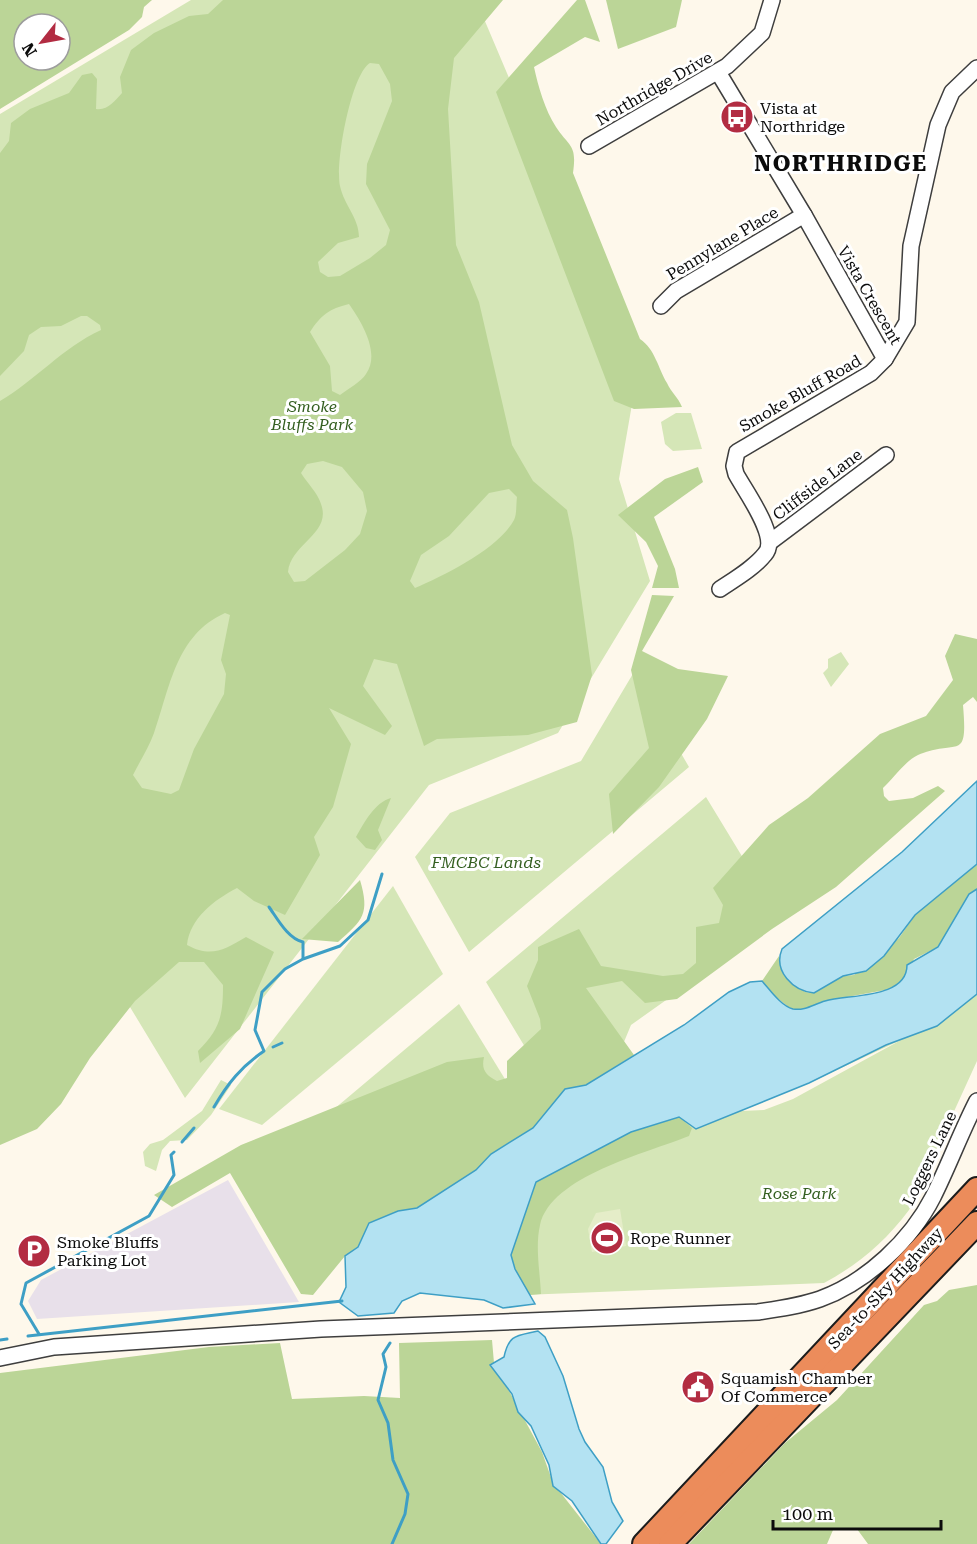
<svg xmlns="http://www.w3.org/2000/svg" width="977" height="1544" viewBox="0 0 977 1544" font-family="'Roboto Serif',serif">
  <style>
    .industrial { fill: #e8e0ea }
    .green { fill: #d5e6b7; fill-rule: evenodd }
    .forest { fill: #bbd597; fill-rule: evenodd }
    .pitch { fill: #e5edc8 }
    .water { fill: #b3e2f2; stroke: #3e9fc5; stroke-width: 1.5 }
    .lines { fill: none; stroke-linecap: round; stroke-linejoin: round }
    .stream { stroke: #3e9fc5; stroke-width: 3 }
    .minor-casing { stroke: #3e3e3e; stroke-width: 18 }
    .highway-casing { stroke: #1c1c1c; stroke-width: 26 }
    .minor { stroke: #fff; stroke-width: 15 }
    .highway { stroke: #ec8c5b; stroke-width: 22 }
    .labels { text-anchor: middle; stroke-width: 6; stroke-linejoin: round; paint-order: stroke }
    .street-label { font-size: 16px; fill: #0b0b0b; stroke: #fff }
    .poi-label { font-size: 16px; fill: #0b0b0b; stroke: #fff; text-anchor: start }
    .park-label { font-size: 16px; font-style: italic; fill: #345f20; stroke: #fff }
    .district-label { font-size: 22px; font-weight: bold; letter-spacing: 1.5px; fill: #0b0b0b; stroke: #fff }
  </style>
  <rect width="100%" height="100%" fill="#fef8eb"/>
  <!-- industrial -->
  <path class="industrial" d="M228,1180L299,1302L37,1319L28,1301L41,1280Z"/>
  <!-- green -->
  <g class="green">
    <path d="M191,0H476L603,300L635,387L619,479L650,581L558,733L429,785L185,1098L0,792V114Z"/>
    <path d="M676,413H691L702,449L673,451L665,444L661,422Z"/>
    <path d="M841,652L849,664L831,687L823,673L828,668V659Z"/>
    <path d="M634,672L689,767L469,952L415,857L450,813L581,761Z"/>
    <path d="M706,797L780,919L631,1025L619,1054L549,1087L486,982Z"/>
    <path d="M393,886L443,974L262,1125L219,1109Z"/>
    <path d="M977,980V1061L909,1210C885,1242 859,1264 824,1283L523,1295L496,1212L528,1178ZM901,1040L793,1099L764,1110L741,1111L809,1083Z"/>
    <path d="M459,1004L524,1110L321,1120Z"/>
    <path d="M221,1080L231,1085L211,1115L187,1140L170,1141L162,1150L156,1171L145,1166L143,1152L150,1144L163,1140L202,1111Z"/>
  </g>
  <!-- forest -->
  <g class="forest">
    <path d="M0,0H152L144,7L142,17L129,30L0,109ZM24,24H60V60H24Z"/>
    <path d="M223,0H503L454,58L448,109L456,245L479,302L512,445L533,481L567,510L573,538L592,675L577,722L528,735L437,739L424,746L397,664L374,659L363,686L392,726L385,735L329,708L351,744L333,807L314,837L320,855L285,915L254,901L237,888C214,900 190,918 187,945C211,958 224,950 246,937L274,952L240,1029L200,1063L198,1051C220,1029 223,1016 223,985L204,962H179L135,1001L90,1058L61,1104L37,1129L0,1145V401C36,380 62,348 101,330L100,325L87,316H81L61,326L41,327L29,335L24,351L0,376V153L9,141L11,123L30,109L69,93L82,75L92,73L97,79L96,109C107,111 115,101 122,93L120,77L131,50L154,33L189,16L208,14ZM370,63L379,64L390,84L392,101L367,164L366,184L390,230L386,245L370,258L340,276L328,277L320,272L318,262L338,243L359,237C359,218 344,205 340,186C335,164 351,74 370,63ZM349,304C361,321 381,353 366,374C361,382 348,389 340,395L332,391L330,366L310,332C321,315 329,309 349,304ZM323,461L342,467L363,492L367,511L360,534L345,550L305,581L294,582L288,572C291,543 332,534 321,504C318,493 307,483 301,473L307,464ZM509,489L517,497C516,504 517,514 514,520C498,549 445,575 415,588L410,581L421,555L449,536L489,493ZM225,613L230,615L221,660L226,674L224,694L194,749L179,790L171,794L142,788L133,775C140,761 149,747 154,733C170,687 176,635 225,613Z"/>
    <path d="M577,0H585L600,42L585,37L534,67C538,86 545,110 556,127C570,148 577,144 573,173L640,339C655,349 658,368 667,383C671,392 678,397 682,407L634,409L614,401L496,92Z"/>
    <path d="M606,0H682L676,27L618,49Z"/>
    <path d="M698,467L703,482L654,517L675,569L679,588H652L658,566L646,542L618,515L665,479Z"/>
    <path d="M652,595L674,596L642,651L678,669L728,676L707,719L659,787L613,834L609,794L649,748L631,670Z"/>
    <path d="M955,634L977,639V702L973,697L963,705C968,764 958,738 918,755C905,761 893,779 883,788L884,796L889,801L913,798L938,786L945,791L836,887L772,929L677,999L645,1003L622,981L586,988L634,1055L586,1085L565,1089L533,1128L491,1154L476,1170L417,1208L398,1211L369,1223L358,1247L345,1256L313,1295L301,1294L230,1173L172,1207L154,1195L241,1145L447,1062L484,1057C481,1070 486,1075 497,1081L507,1078V1061L541,1029L540,1019L527,986L538,960V947L579,929L601,966L663,976L683,974L696,963V927L719,923L723,905L713,888L769,825L808,798L880,734L926,716L953,680L945,656Z"/>
    <path d="M391,798L378,830L382,840L375,850L366,848L356,837C364,823 375,802 391,798Z"/>
    <path d="M977,864V889L969,894L938,947L914,959L903,981L891,989L825,1001L806,1009H791L776,997L762,981L779,956L784,973L805,992L814,993L843,976L854,975L899,938L915,915Z"/>
    <path d="M360,880C370,914 363,920 338,942L302,939Z"/>
    <path d="M679,1117L692,1128L689,1136C647,1153 551,1176 540,1225C535,1247 540,1272 541,1294L530,1295L515,1269L511,1255L536,1182L631,1132Z"/>
    <path d="M977,1285V1544H868L857,1529L833,1530L827,1544H689L785,1443L837,1400L924,1305L937,1301L949,1290Z"/>
    <path d="M492,1340L494,1363L542,1452L553,1483L601,1544H0V1373L209,1347L280,1343L292,1399L364,1396L400,1398L399,1343Z"/>
  </g>
  <!-- pitch -->
  <path class="pitch" d="M620,1209L626,1246L592,1252L588,1229L596,1213Z"/>
  <!-- water -->
  <g class="water">
    <path d="M977,781V864L915,915L884,956L866,971L843,976L814,993C793,991 773,971 782,949L902,852Z"/>
    <path d="M977,889V994L937,1026L886,1045L809,1083L696,1129L679,1117L631,1132L536,1182L511,1255L515,1269L535,1304L503,1308L484,1300L420,1293L402,1301L394,1313L358,1316L339,1302L346,1287L345,1256L358,1247L369,1223L398,1211L417,1208L476,1170L491,1154L533,1128L565,1089L586,1085L684,1025L729,992L750,982L762,981C770,990 781,1006 793,1009C805,1011 814,1004 825,1001C849,994 907,999 907,965L938,947L969,894Z"/>
    <path d="M538,1331L545,1337L563,1376L579,1429L585,1442L603,1467L612,1502L623,1521L606,1544H601L572,1501L553,1486L549,1465L531,1426L518,1412L512,1394L490,1365L504,1357C509,1334 516,1336 538,1331Z"/>
  </g>
  <g class="lines">
    <!-- stream -->
    <g class="stream">
      <path d="M269,907C277,918 288,939 303,942V958"/>
      <path d="M273,1047L282,1043"/>
      <path d="M214,1107C228,1083 241,1067 264,1051L255,1030L262,992L285,969L303,959L340,946L368,920L382,874"/>
      <path d="M182,1142L194,1128"/>
      <path d="M39,1334L21,1304L26,1283L149,1216L174,1175L171,1155L174,1152"/>
      <path d="M28,1336L342,1301"/>
      <path d="M0,1340L7,1339"/>
      <path d="M390,1343L383,1354L386,1367L378,1400L388,1423L393,1460L408,1494L405,1514L392,1544"/>
    </g>
    <!-- minor casing -->
    <g class="minor-casing">
      <g id="minor">
        <path d="M718,72L804,215L885,359L907,322L911,246L938,125L952,92L977,68"/>
        <path d="M589,146L727,66L762,33L772,0"/>
        <path d="M661,306L676,291L804,215"/>
        <path d="M770,542L886,455"/>
        <path d="M720,589C735,579 754,568 765,554C780,538 745,491 736,474L734,466L737,452L871,373L885,359"/>
        <path d="M0,1358L54,1347L321,1329L758,1312C779,1309 800,1306 820,1299C867,1282 911,1240 933,1197C949,1165 961,1132 977,1101"/>
      </g>
    </g>
    <!-- highway casing -->
    <g class="highway-casing">
      <g id="highway">
        <path d="M644,1544L977,1189"/>
        <path d="M670,1544L977,1223"/>
      </g>
    </g>
    <!-- minor -->
    <use href="#minor" class="minor"/>
    <!-- highway -->
    <use href="#highway" class="highway"/>
  </g>
  <!-- icons -->
  <defs>
    <g id="bus-disc" transform="scale(1.725)"><circle r="9.5" fill="#b22c42" stroke="#fff"/><path d="M-5-6H5V4H4V6H2V4H-2V6H-4V4H-5ZM-3.5-4V0h7V-4ZM-3.5 1.2v1.5H-2V1.2ZM2 1.2v1.5H3.5V1.2Z" fill="#fff"/></g>
    <g id="stadium-disc" transform="scale(1.725)"><circle r="9.5" fill="#b22c42" stroke="#fff"/><path d="M0-5a6.5 5 0 1 0 0 10a6.5 5 0 1 0 0-10ZM-3.5-1.8h7v3.6h-7Z" fill="#fff"/></g>
    <g id="parking-disc" transform="scale(1.725)"><circle r="9.5" fill="#b22c42" stroke="#fff"/><path d="M-3.5-5.5H1a3.5 3.5 0 0 1 0 7H-1V5.5H-3.5ZM-1-3.4V-.6H.8a1.4 1.4 0 0 0 0-2.8Z" fill="#fff"/></g>
    <g id="civic-disc" transform="scale(1.725)"><circle r="9.5" fill="#b22c42" stroke="#fff"/><path d="M-.6-6.5H3V-4.5H.6V-3L4-1V1h2V6H-6V1h2V-1L-.6-3ZM-1.2 2.5V6h2.4V2.5Z" fill="#fff"/></g>
  </defs>
  <g fill-rule="evenodd">
    <use href="#bus-disc" x="737" y="117"/>
    <use href="#stadium-disc" x="607" y="1238"/>
    <use href="#parking-disc" x="34" y="1251"/>
    <use href="#civic-disc" x="698" y="1387"/>
  </g>
  <g class="labels">
    <!-- street labels -->
    <g class="street-label">
      <text transform="translate(654 88) rotate(-30)" y="6">Northridge Drive</text>
      <text transform="translate(722 243) rotate(-31)" y="6">Pennylane Place</text>
      <text transform="translate(870 295) rotate(60)" y="6">Vista Crescent</text>
      <text transform="translate(800 393) rotate(-30)" y="6">Smoke Bluff Road</text>
      <text transform="translate(817 484) rotate(-37)" y="6">Cliffside Lane</text>
      <text transform="translate(929 1158) rotate(-64)" y="6">Loggers Lane</text>
      <text transform="translate(885 1288) rotate(-47)" y="6">Sea-to-Sky Highway</text>
    </g>
    <!-- poi labels -->
    <g class="poi-label">
      <text x="760" y="114">Vista at<tspan x="760" dy="18">Northridge</tspan></text>
      <text x="630" y="1244">Rope Runner</text>
      <text x="57" y="1248">Smoke Bluffs<tspan x="57" dy="18">Parking Lot</tspan></text>
      <text x="721" y="1384">Squamish Chamber<tspan x="721" dy="18">Of Commerce</tspan></text>
    </g>
    <!-- park labels -->
    <g class="park-label">
      <text x="312" y="412">Smoke<tspan x="312" dy="18">Bluffs Park</tspan></text>
      <text x="486" y="868">FMCBC Lands</text>
      <text x="799" y="1199">Rose Park</text>
    </g>
    <!-- district labels -->
    <g class="district-label">
      <text x="841" y="171">NORTHRIDGE</text>
    </g>
  </g>
  <!-- north arrow -->
  <g transform="translate(42 42) rotate(239)"><circle r="28" fill="#ffffff" stroke="#9d9d9d" stroke-width="1.5"/>
  <path d="M0-4.5L10 22L0 15L-10 22Z" fill="#b22c42"/>
  <text y="-9" font-size="16" font-weight="bold" text-anchor="middle" fill="#0b0b0b">N</text>
  </g>
  <!-- scale -->
  <path d="M773 1520v9h168v-9" fill="none" stroke="#0b0b0b" stroke-width="3"/>
  <text x="782" y="1520" font-size="18" fill="#0b0b0b" stroke="#ffffff" stroke-width="4.5" paint-order="stroke">100 m</text>
</svg>
